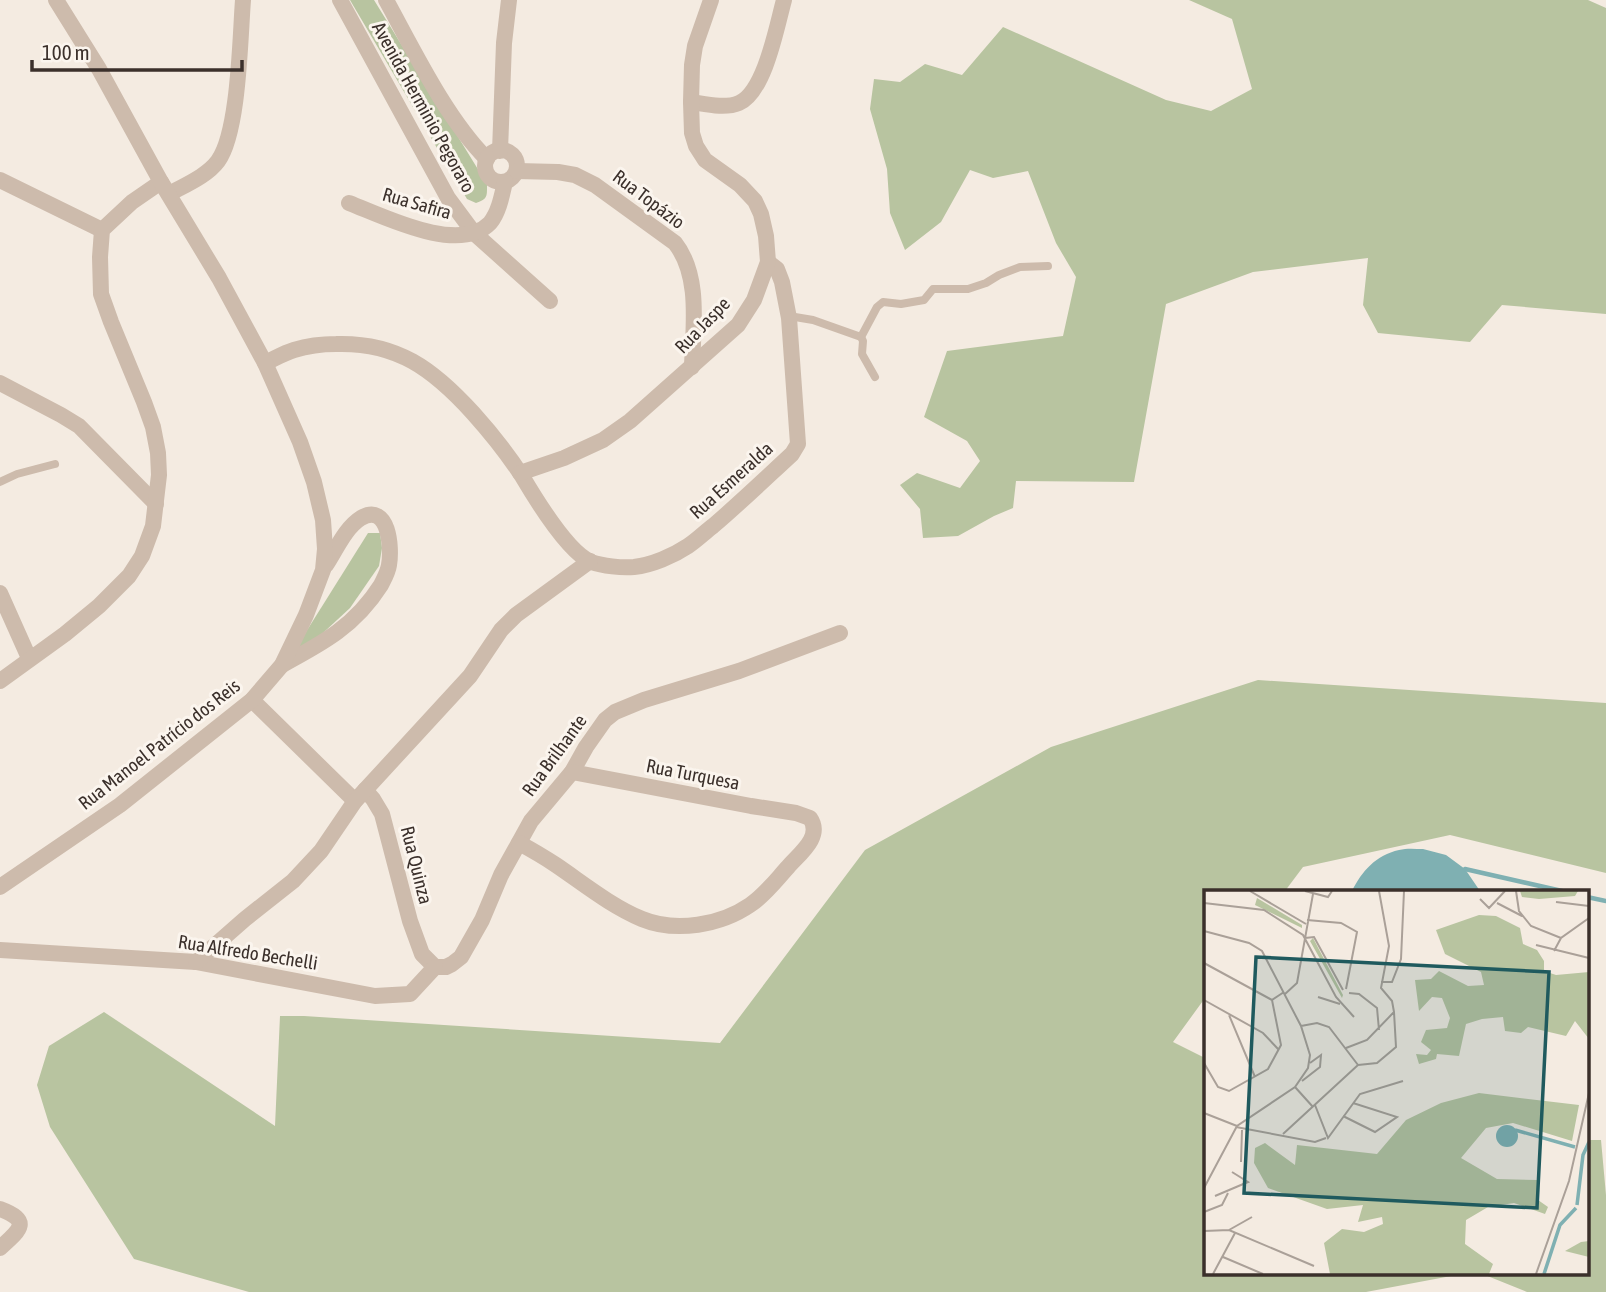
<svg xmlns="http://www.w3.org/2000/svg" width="1606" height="1292" viewBox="0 0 1606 1292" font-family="'Asap Condensed',sans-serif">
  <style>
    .green { fill: #b8c4a0 }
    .water { fill: #7fb0b2 }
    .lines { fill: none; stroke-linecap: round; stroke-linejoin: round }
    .stream { stroke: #7fb0b2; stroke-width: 4.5 }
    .service { stroke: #cdbbac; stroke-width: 8 }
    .minor { stroke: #cdbbac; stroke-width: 16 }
    .labels { text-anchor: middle; stroke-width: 6; stroke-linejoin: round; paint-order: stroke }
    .street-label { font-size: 19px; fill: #3b302b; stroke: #fbf5ee }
    .inset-river { fill: none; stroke: #7fb0b2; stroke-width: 3.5 }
    .inset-road { fill: none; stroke: #aaa098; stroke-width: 2 }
    .view { fill: #1f5a5e; fill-opacity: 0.15; stroke: #1f5a5e; stroke-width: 3.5 }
    .inset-edge { fill: none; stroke: #3b302b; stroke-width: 3.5 }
  </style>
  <rect width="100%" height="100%" fill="#f4ebe1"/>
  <!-- green -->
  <g class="green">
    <path d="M350,0H374L487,184C487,196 488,199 476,203L467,199Z"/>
    <path d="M1189,0H1588L1606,8V314L1502,305L1470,342L1378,333L1363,305L1368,258L1253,272L1166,304L1134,482L1016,481L1013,508L994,516L958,536L923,538L920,509L900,485L917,473L960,488L980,461L967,441L924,417L947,351L1063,336L1076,277L1056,243L1028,171L993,178L970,170L941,222L905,250L890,213L887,169L870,109L874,79L900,82L925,64L962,75L1003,27L1166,100L1211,111L1252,89L1232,19Z"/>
    <path d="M368,533H380L382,548L379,566L350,608L310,645L294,651Z"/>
    <path d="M1258,680L1606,703V873L1450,835L1303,867L1285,891H1205V998L1173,1042L1205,1058V1273H1467L1366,1292H249L134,1259L50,1127L37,1085L49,1046L104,1012L275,1126L280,1016H304L720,1043L865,850L1051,747Z"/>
    <path d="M1587,1140H1601L1606,1195V1292H1527L1480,1273H1587Z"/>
  </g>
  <!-- water -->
  <path class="water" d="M1423,849L1446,855L1465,869L1480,891H1352C1362,871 1376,855 1399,850C1407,848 1415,849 1423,849Z"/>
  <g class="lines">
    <!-- stream -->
    <g class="stream">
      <path d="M1465,869L1562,891"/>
      <path d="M1587,897L1606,901"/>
    </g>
    <!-- service -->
    <g class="service">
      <path d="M789,316L813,320L861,337L863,341L862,354L875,377"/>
      <path d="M861,337L877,307L883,302L901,304L924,300L933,289H968L986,283L999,275L1020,267L1048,266"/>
      <path d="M0,482L17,474L55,464"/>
    </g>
    <!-- minor -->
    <g class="minor">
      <path d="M340,0L448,198L474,233L550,301"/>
      <path d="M386,0C414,51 446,118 487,159"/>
      <path d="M691,102C705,104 725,109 739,103C765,92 777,25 784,0"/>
      <circle cx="501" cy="166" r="16"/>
      <path d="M500,151L504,43L509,0"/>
      <path d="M517,171L558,172L575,175L595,185L675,243C701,276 693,327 692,367"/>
      <path d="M0,180L102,230"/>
      <path d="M169,194C185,185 207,176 218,161C239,132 240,38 243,0"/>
      <path d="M349,203C383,216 459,255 490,223C499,212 502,195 505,182"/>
      <path d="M265,363C274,359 284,353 294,350C307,346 322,344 336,344C397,342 433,369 473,413C491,433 507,453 522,476C535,498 568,552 591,562C603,566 621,568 634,567C652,565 673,556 688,546C697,540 705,532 713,526C740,503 766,478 792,454L798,444L789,318L782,282L777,269L768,262"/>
      <path d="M0,383L61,415L79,426L156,504"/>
      <path d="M520,473L564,458L603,440L630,421L738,325L754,300L768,262L766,236L761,214L755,201L740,185L705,160L696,146L692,133L691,102L692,65L695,46L711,0"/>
      <path d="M0,593L29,658"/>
      <path d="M282,665C323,643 355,626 381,585C384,579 388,572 389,565C392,548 389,502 361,518C345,528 336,550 326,565"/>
      <path d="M0,681L65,634L99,606L129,576L142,556L153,526L159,475L158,453L153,427L144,402L111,322L101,294L100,257L102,230L132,202L161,182"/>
      <path d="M252,700L355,801"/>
      <path d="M365,790L373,799L382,814L410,921L422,954L435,967H446L452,964L461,957L482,920L501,875L531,821L572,772L586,747L605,720L615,712L644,700L739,671L840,633"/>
      <path d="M519,843C532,850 544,857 556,865C584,884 611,906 642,919C676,933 721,925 750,905C765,895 776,880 788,867C799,854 823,837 810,818L796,813L751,806L572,772"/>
      <path d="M0,887L120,805L252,700L282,665L306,615L323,570L325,549L323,520L314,482L300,442L265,363L219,278L161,182L99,69L56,0"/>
      <path d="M0,950L196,962L375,996L410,994L435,967"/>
      <path d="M196,962L245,919L293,881L321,851L355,801L470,676L501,630L516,615L590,561"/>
      <path d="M0,1209C32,1221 20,1230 0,1248"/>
    </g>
  </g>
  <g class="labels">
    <!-- street labels -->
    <g class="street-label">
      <text transform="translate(424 107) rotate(61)" y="7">Avenida Herminio Pegoraro</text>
      <text transform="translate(649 199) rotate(37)" y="7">Rua Topázio</text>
      <text transform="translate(417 203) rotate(16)" y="7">Rua Safira</text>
      <text transform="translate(702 325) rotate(-46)" y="7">Rua Jaspe</text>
      <text transform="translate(731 480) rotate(-42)" y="7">Rua Esmeralda</text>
      <text transform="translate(159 744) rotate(-38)" y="7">Rua Manoel Patrício dos Reis</text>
      <text transform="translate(554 755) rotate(-54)" y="7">Rua Brilhante</text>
      <text transform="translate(693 774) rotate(11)" y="7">Rua Turquesa</text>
      <text transform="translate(417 865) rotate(76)" y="7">Rua Quinza</text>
      <text transform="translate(248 952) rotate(9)" y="7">Rua Alfredo Bechelli</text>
    </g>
  </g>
  <!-- overview -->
  <g transform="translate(1204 890)">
    <rect width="385" height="385" fill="#f4ebe1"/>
    <path d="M316,1H374L371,6L335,9L318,7ZM53,8L98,35V38L51,15ZM275,25L292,26L316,38L319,54L333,60L340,71V81L352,85L385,82V149L371,131L362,146L324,137L317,143L301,141L299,127L278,129L262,134L255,166L233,164L232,169L215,174L212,164L223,165L227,160L217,152L222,140L243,138L246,128L238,108L228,107L215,121L211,90L227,89L235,81L264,96L280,95L277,82L241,64L232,40ZM109,48L139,105L138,108L106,51ZM275,203L375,215L368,251L309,233L282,238L257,268L293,289L334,290V310L344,317L341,324L310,313L284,317L262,330L261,354L289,374L285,384H126L120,353L138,339L160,342L179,334L178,327L154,332L159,315L123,319L64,298L50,273L51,258L61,253L91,275L93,255L173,264L202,230L237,213ZM385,351V367L361,361L377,352Z" fill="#b8c4a0"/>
    <path d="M292 246a11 11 0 1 1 22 0a11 11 0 1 1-22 0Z" fill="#7fb0b2"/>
    <path class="inset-river" d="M311,240L371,257M373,315L379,265L385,252M340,384L356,335L372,318"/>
    <path class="inset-road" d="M46,1L102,34M101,1L124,7L128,1M312,1L315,21L327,36L357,48M276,9L285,18L301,1M352,12L385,16M0,13L60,20L99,45L132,107L150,127M293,13L318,26M103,30L137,33L153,42L142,99M0,41L45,53L58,61L97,136L106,165L104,178L91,197L33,236L0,298M101,48L110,47L139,100M332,55L385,68M350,61L357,48L385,28M0,73L68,110M177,92H188L197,69L200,1M145,103L155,104L173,118L175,140M81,104L93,93L109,4M114,107L136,114M0,110L59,143L75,160M25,125L51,187M97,136L113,133L125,137L154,175M142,158L163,150L190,122L188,111L177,98L185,56L175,1M0,173L14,197L25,201L64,179L77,155L68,110L80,102M154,175L173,173L192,157L190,122M98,191L116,177L117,165L106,173M91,197L109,217M111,215L124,248L156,204L199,191M0,223L33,236M139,226L171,242L193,227L149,213M32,237L111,252L122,248M79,244L154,175M37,272L38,240M11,306L44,292L28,282M0,322L18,315L24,303M25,340L48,327M0,341L25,340L110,376M19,367L59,384M9,384L31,343M332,384L365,291L385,203"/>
    <path class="view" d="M52,67L345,82L333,318L40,303Z"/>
    <rect width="385" height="385" class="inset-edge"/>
  </g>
  <!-- scale -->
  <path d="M32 60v10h210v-10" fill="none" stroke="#3b302b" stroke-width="3.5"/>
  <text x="42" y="60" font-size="21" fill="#3b302b" stroke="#fbf5ee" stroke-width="5" paint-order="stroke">100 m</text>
</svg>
